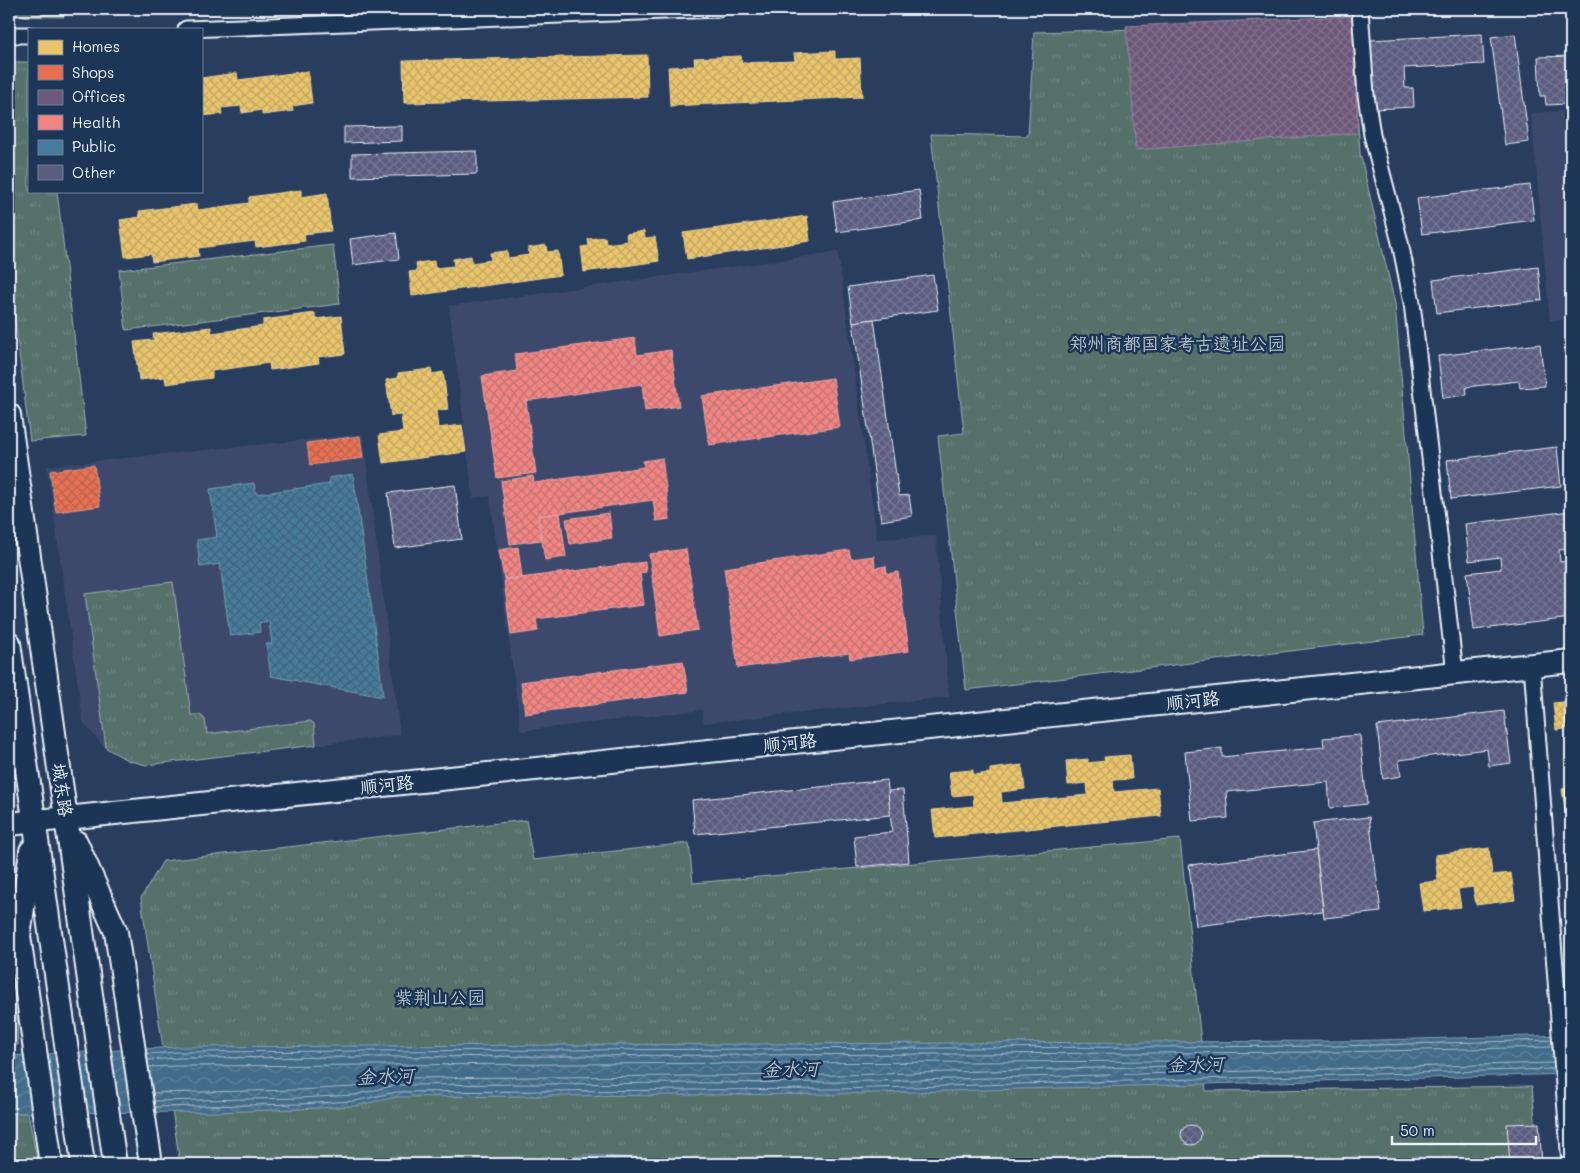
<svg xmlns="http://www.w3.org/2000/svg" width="1580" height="1173" viewBox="0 0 1580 1173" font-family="Mali,'LXGW WenKai TC',sans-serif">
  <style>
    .built { fill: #3c4a6c }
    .grass { fill: url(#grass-tufts); stroke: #9fb0b2 }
    .water { fill: url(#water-waves); stroke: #85a1b6 }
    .homes { fill: url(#homes-cross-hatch); stroke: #e9d295 }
    .shops { fill: url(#shops-cross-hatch); stroke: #e79683 }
    .offices { fill: url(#offices-cross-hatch); stroke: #9287a0 }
    .health { fill: url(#health-cross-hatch); stroke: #efa5a5 }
    .public { fill: url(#public-cross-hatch); stroke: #769eb8 }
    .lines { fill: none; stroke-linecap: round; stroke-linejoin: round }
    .shore { stroke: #a6bccc; stroke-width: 1 }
    .building { fill: url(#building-cross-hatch); stroke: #e8f1f8 }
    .street-casing { stroke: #e8f1f8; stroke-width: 19 }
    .secondary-casing { stroke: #e8f1f8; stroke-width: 26 }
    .street { stroke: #1d3557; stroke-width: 15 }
    .secondary { stroke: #1d3557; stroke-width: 22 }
    .labels { text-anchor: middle; stroke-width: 5; stroke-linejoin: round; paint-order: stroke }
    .park-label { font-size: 18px; fill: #b5c4c7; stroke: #1d3557 }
    .street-label { font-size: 18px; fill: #e8f1f8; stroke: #1d3557 }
    .water-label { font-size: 19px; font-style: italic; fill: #aec2d2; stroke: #1d3557 }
  </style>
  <defs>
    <pattern id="grass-tufts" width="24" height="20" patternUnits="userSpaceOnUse" patternTransform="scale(1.25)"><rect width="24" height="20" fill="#566f6b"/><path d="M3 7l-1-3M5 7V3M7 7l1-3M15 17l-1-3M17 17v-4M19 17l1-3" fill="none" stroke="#6e8481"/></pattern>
    <pattern id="water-waves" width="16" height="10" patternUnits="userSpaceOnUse" patternTransform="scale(1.25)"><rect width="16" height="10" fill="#436c8a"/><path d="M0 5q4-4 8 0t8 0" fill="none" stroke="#5e819b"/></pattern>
    <pattern id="homes-cross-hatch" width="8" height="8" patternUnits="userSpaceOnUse" patternTransform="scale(1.25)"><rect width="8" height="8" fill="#e9c46a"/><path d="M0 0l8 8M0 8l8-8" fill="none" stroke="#c0a562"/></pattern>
    <pattern id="shops-cross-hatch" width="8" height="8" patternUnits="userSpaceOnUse" patternTransform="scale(1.25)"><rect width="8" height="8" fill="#e76f51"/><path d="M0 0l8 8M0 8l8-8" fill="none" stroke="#b7634f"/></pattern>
    <pattern id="offices-cross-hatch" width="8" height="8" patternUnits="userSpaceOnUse" patternTransform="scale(1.25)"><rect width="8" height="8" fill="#6d597a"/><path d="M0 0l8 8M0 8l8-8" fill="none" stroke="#82718e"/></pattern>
    <pattern id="health-cross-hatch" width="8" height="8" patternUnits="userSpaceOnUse" patternTransform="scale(1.25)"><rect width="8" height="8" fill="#f28482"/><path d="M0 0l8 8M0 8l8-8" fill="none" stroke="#be7271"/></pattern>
    <pattern id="public-cross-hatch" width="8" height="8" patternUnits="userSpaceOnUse" patternTransform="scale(1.25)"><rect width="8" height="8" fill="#457b9d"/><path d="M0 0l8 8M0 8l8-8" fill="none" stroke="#456478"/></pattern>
    <pattern id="building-cross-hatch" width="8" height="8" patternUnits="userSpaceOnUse" patternTransform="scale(1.25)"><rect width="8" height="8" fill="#5b5d80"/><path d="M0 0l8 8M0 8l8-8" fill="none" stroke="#737593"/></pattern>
  </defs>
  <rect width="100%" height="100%" fill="#293d5f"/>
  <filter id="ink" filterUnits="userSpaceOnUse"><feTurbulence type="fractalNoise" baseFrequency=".02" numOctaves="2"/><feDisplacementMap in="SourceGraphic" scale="10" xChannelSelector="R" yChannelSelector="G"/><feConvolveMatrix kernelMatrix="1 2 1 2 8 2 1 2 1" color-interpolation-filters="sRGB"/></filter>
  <g filter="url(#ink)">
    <!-- built -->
    <g class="built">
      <path d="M1571,110V319L1550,321L1531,113Z"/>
      <path d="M838,252L877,539L936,536L949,697L704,723L702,710L521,731L490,496L473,498L449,306Z"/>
      <path d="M363,434L400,735L146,765L127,760L102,745L83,722L47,466Z"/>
    </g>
    <!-- grass -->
    <g class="grass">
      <path d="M9,9H63L64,17L9,16Z"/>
      <path d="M1351,23L1360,153L1395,304L1423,635L966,690L938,436L964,433L931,134L1028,136L1034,32Z"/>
      <path d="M9,62H29V191H57L86,436L30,441L9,273Z"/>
      <path d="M333,245L340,304L126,330L119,270Z"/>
      <path d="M173,582L191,715H200L205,719L207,734L311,721L314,724L316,745L146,765L127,760L106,748L85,594Z"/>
      <path d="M526,820L533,860L689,843L693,883L1180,839L1206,1091L1532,1086L1539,1164H180L141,898L163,861Z"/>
      <path d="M17,1013L18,1045L9,1046V1014Z"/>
      <path d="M9,1113H28L38,1164H9Z"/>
    </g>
    <!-- water -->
    <g class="water">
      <path d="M1571,1035V1074L838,1094L396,1097L355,1106L298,1109L219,1112L9,1113V1056L178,1047L1338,1041Z"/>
      <path d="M584,1155L640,1158L652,1164H571L572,1158Z"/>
    </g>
    <!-- homes -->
    <g class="homes">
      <path d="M835,51V59L860,58L862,97L670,106L668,67L695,66L694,58L741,56L742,63L795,61L794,53Z"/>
      <path d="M647,55L648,97L404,103L403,61Z"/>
      <path d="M308,71L312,103L292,106L293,111L262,115V110L242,113L241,106L221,108L222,114L201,116V78L237,73L238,80Z"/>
      <path d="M301,190V197L327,193L331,231L304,234L305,241L256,247L255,241L198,248L199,256L152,262L151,254L125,257L120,220L140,217L139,211L197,204L198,210L249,203V197Z"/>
      <path d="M807,216L810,241L687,259L683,233Z"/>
      <path d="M644,231L645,238L655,237L659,261L584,272L581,247L589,246L588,239L605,237L606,244L627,241L626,234Z"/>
      <path d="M546,245L547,252L558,251L561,275L412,296L409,272L417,271L416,263L434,261L435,268L454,266L453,259L471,256L472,263L491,260L490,253L507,251L508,258L529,255L528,248Z"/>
      <path d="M315,313V319L341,316L345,354L318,357L319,363L270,370L269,363L212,371V378L166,384L165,377L139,380L134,342L154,340L153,334L211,327L212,333L263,326V320Z"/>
      <path d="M431,369L432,374L443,372L448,409L436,411L438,428L462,425L466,452L383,463L379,435L403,432L401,415L391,416L386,380L398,378V373Z"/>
      <path d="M1571,701V728L1556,730L1553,703Z"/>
      <path d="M1130,755L1132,779L1113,780L1114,792L1158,788L1161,816L935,838L932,810L974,806L973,794L952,796L949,772L973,770V775L990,773V769L1022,765L1025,789L1001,792L1002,803L1088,795L1087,783L1068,785L1066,761L1088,759V763L1105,761L1104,757Z"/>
      <path d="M1571,788V815L1566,816L1562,789Z"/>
      <path d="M1489,848L1492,875L1511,873L1515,900L1476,905L1473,887L1458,889L1461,907L1423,911L1419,883L1438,881L1435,855Z"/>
    </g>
    <!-- shops -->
    <g class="shops">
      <path d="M360,436L363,458L310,465L307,443Z"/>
      <path d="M94,465L100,506L56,512L50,471Z"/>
    </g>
    <!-- offices -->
    <path class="offices" d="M1352,16L1358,133L1136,150L1126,26Z"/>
    <!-- health -->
    <g class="health">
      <path d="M635,338L637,355L671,350L679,406L645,411L642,384L526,401L536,473L497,478L482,376L517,371L515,354Z"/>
      <path d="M833,378L840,427L709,445L702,396Z"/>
      <path d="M662,458L670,519L656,521L653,500L538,516L542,540L510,544L501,481L533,476L534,483L644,467L643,461Z"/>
      <path d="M560,513L566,557L545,560L538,516Z"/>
      <path d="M609,513L612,538L570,544L566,519Z"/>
      <path d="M518,547L522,577L504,579L499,550Z"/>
      <path d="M686,549L698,630L660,636L649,554Z"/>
      <path d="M849,550L851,559L874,556L875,568L886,566L887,574L898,572L909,651L850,659L849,653L738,668L724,568Z"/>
      <path d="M645,562L646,572L640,573L644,605L536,619L538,631L511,635L504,580Z"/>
      <path d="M683,661L688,692L525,714L521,682Z"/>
    </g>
    <!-- public -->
    <path class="public" d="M353,474L379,662L383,697L271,676L266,644H272L269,621L259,623L260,632L230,636L220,564L200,567L197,540L217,537L210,489L254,483L256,494L330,484L329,478Z"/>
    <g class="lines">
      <!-- shore -->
      <g class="shore">
        <path d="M147,1054L178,1052L1338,1046L1552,1040"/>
        <path d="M148,1060L178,1058L1338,1052L1552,1047"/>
        <path d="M149,1067L178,1066L1171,1061L1173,1063L1171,1066L838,1075L396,1078L353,1087L297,1090L153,1093"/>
        <path d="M154,1101L298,1098L354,1095L396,1085L838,1082L1554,1063"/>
        <path d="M155,1107L298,1104L355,1101L396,1092L838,1089L1554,1069"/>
        <path d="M576,1164L577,1162L584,1160L638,1163L642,1164"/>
      </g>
    </g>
    <!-- building -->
    <g class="building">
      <path d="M1482,34L1484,64L1404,68L1405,88H1413L1414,107L1374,109L1370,40Z"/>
      <path d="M1515,34L1529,142L1505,145L1491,37Z"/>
      <path d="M1571,56V95H1566L1567,104L1546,105L1545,96H1540L1538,57Z"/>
      <path d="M402,126V141L344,143V127Z"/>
      <path d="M477,151V174L352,177V154Z"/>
      <path d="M1530,185L1534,220L1422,234L1417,198Z"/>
      <path d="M919,190L923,220L837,232L833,202Z"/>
      <path d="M396,233L399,259L353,265L350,239Z"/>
      <path d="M1538,267L1542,300L1437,313L1433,280Z"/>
      <path d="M933,275L938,310L853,322L848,287Z"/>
      <path d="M874,319L899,496L909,495L912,516L881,521L853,322Z"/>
      <path d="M1540,344L1545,386L1520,388L1519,381L1466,387L1467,395L1443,398L1438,356Z"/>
      <path d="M1557,447L1561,486L1451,499L1447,460Z"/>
      <path d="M455,485L462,539L395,548L388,493Z"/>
      <path d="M1571,511V549L1559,550L1560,562L1571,561V618L1474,630L1467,573L1501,569L1500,557L1469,561L1465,524Z"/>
      <path d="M1504,711L1511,763L1489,766L1487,749L1399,760L1401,776L1383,779L1377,726Z"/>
      <path d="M1360,735L1367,804L1330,808L1328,782L1226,792L1228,818L1192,821L1185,752L1222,748V757L1324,747L1323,738Z"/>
      <path d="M887,780L891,815L695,834L692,800Z"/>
      <path d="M903,790L909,862L857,867L854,836L892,832L888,791Z"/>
      <path d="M1369,817L1381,912L1324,918L1313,823Z"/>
      <path d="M1316,850L1323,911L1196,926L1189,865Z"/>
      <path d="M1539,1123L1542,1164H1510L1507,1124Z"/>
      <circle cx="1191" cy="1135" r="10"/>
    </g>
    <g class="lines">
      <!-- street casing -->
      <g class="street-casing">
        <g id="street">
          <path d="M1360,9L1366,95L1372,135L1400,242L1412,303L1455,673"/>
          <path d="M186,29L718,9"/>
          <path d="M9,35H29"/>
          <path d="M1532,665L1570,1164"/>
        </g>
      </g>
      <!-- secondary casing -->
      <g class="secondary-casing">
        <g id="secondary">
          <path d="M9,415L115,1164"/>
          <path d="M9,643L83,1164"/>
          <path d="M9,824L1571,661"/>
          <path d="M76,842L116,932L151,1164"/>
          <path d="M31,851L19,936L51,1164"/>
        </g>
      </g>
      <!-- street -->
      <use href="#street" class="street"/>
      <!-- secondary -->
      <use href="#secondary" class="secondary"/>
    </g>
  </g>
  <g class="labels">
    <!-- park labels -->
    <g class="park-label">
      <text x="1177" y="350">郑州商都国家考古遗址公园</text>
      <text x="440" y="1004">紫荆山公园</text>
    </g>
    <!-- street labels -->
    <g class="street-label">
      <text transform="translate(1193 701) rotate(-6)" y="6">顺河路</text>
      <text transform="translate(790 743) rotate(-6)" y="6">顺河路</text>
      <text transform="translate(387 785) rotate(-6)" y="6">顺河路</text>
      <text transform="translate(62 790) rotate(82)" y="6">城东路</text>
    </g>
    <!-- water labels -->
    <g class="water-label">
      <text transform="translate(1195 1064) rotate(-1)" y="7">金水河</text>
      <text transform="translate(790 1069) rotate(-1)" y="7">金水河</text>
      <text transform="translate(385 1076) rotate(-2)" y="7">金水河</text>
    </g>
  </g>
  <!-- margin -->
  <rect width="1580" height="1173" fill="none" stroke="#1d3557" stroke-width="30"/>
  <rect x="15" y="15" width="1550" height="1143" fill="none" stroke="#e8f1f8" stroke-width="2" filter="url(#ink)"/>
  <!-- legend -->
  <rect x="28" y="28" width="175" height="165" fill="#1d3557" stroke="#6e8097"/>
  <rect x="38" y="40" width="25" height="15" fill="#e9c46a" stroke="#6e8097"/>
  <text x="72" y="52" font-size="15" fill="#e8f1f8">Homes</text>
  <rect x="38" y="65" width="25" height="15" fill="#e76f51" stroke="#6e8097"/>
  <text x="72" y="78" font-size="15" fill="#e8f1f8">Shops</text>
  <rect x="38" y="90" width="25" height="15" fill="#6d597a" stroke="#6e8097"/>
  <text x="72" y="102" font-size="15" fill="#e8f1f8">Offices</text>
  <rect x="38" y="115" width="25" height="15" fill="#f28482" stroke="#6e8097"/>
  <text x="72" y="128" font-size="15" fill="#e8f1f8">Health</text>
  <rect x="38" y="140" width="25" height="15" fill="#457b9d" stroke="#6e8097"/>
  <text x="72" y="152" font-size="15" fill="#e8f1f8">Public</text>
  <rect x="38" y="165" width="25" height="15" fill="#5b5d80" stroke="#6e8097"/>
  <text x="72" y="178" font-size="15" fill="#e8f1f8">Other</text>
  <!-- scale -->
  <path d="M1392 1136v8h144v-8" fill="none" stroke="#e8f1f8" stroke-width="2.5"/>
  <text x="1400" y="1136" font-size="15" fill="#e8f1f8" stroke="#1d3557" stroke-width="4" paint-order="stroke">50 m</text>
</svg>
